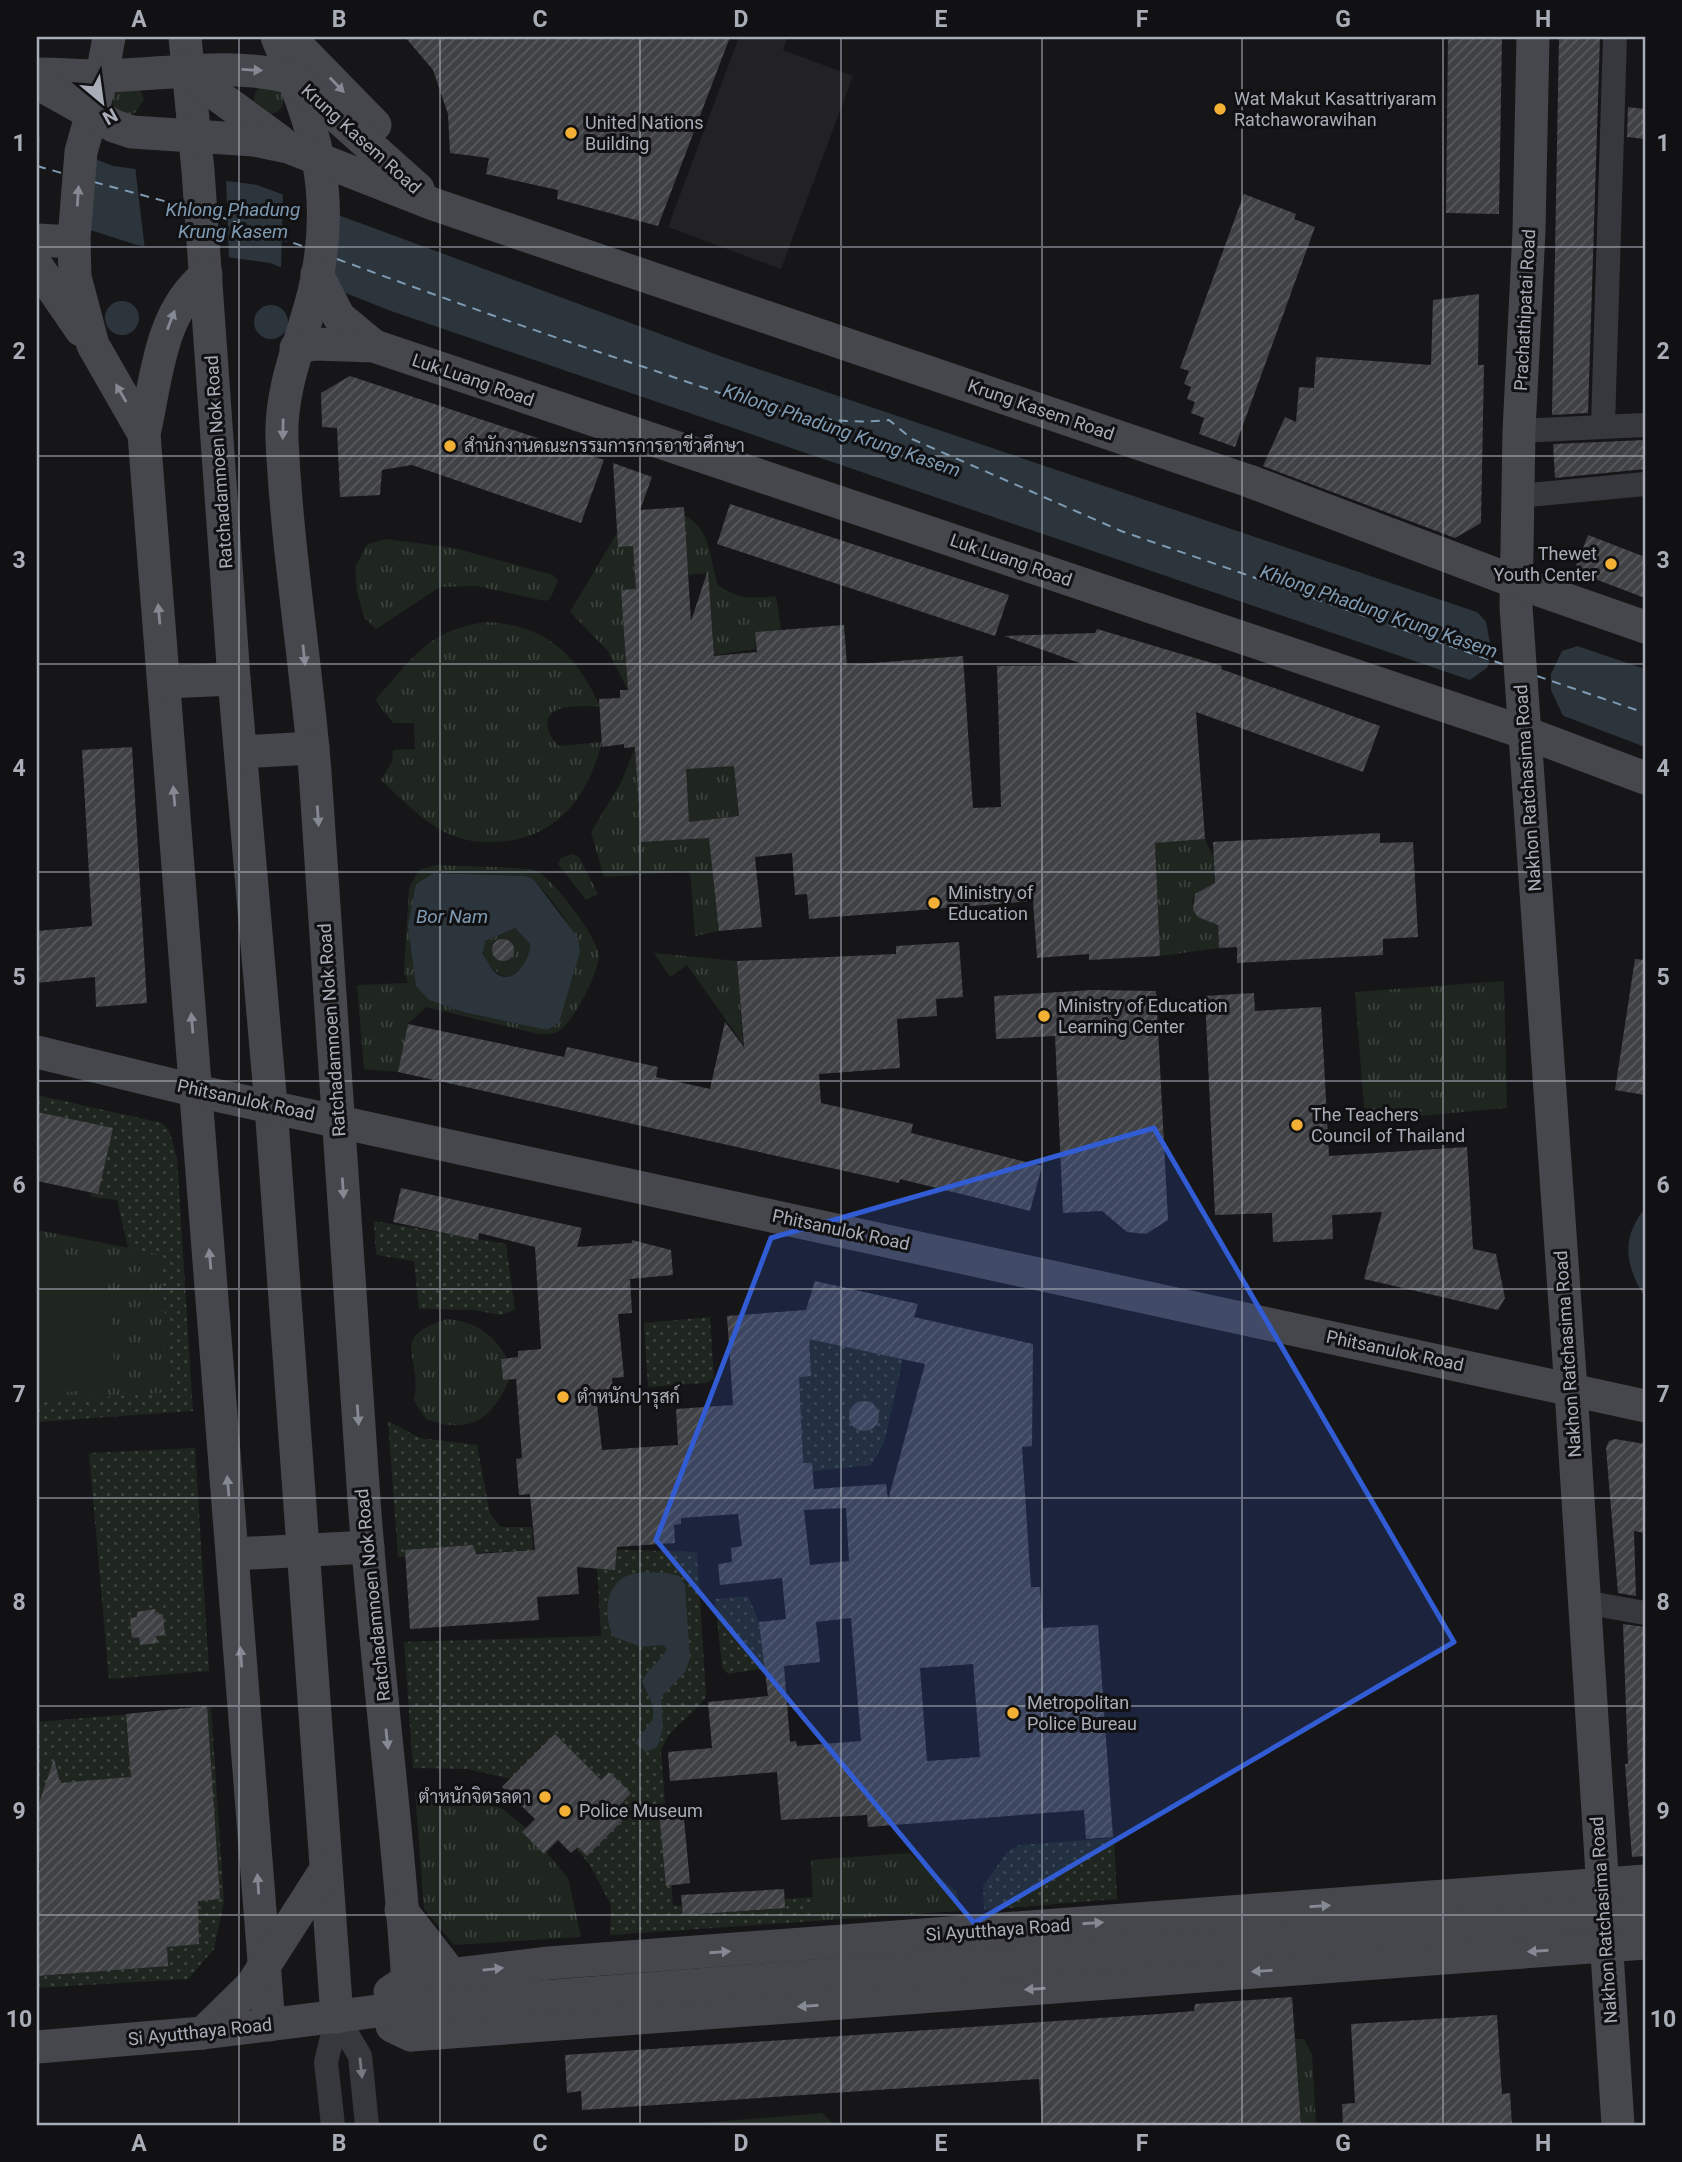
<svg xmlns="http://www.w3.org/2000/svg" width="1682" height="2162" viewBox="0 0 1682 2162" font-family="Roboto,Sarabun,sans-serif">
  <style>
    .built { fill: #222225 }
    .grass { fill: url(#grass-tufts); fill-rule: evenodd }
    .park { fill: #1e261f }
    .garden { fill: url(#garden-dots) }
    .water { fill: #2c353c; fill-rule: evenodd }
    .pier { fill: #161618 }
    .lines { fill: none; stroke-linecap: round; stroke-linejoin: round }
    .ferry { stroke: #7f9bb3; stroke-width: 2; stroke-dasharray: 9 7; stroke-linecap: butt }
    .building { fill: url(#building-hatch); fill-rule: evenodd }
    .street { stroke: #37383d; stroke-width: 24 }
    .secondary { stroke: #45474d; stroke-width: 33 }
    .oneway { fill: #858993 }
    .oneway2 { fill: #757881 }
    .marked { fill: #325cd3; fill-opacity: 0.2; stroke: #325cd3; stroke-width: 5; stroke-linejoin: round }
    .grid { fill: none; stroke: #a8adb8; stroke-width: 2; stroke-opacity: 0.55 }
    .poi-dot { fill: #f2b134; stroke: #111113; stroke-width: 2.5 }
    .labels { text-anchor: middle; stroke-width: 6; stroke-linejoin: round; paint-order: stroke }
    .poi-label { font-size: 18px; fill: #a8adb8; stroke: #111113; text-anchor: start }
    .street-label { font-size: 18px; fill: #a8adb8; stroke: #111113 }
    .water-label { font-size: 19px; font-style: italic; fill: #7f9bb3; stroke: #111113 }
    .neatline { fill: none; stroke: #a8adb8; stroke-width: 2.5 }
    .grid-label { font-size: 23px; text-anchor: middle; font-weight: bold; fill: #a8adb8 }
  </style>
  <defs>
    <pattern id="grass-tufts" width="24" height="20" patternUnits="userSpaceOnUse" patternTransform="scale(1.75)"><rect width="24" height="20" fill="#1e261f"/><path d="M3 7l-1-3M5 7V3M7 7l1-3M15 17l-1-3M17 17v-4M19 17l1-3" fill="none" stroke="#3c433d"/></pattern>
    <pattern id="garden-dots" width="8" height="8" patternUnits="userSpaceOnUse" patternTransform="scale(1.75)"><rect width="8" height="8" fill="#1e261f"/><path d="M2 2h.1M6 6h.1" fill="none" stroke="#3c433d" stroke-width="1.8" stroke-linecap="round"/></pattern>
    <pattern id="building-hatch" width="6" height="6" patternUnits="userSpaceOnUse" patternTransform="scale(1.75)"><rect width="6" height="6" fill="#404145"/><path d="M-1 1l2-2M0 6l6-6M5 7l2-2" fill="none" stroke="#595a5e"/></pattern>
  </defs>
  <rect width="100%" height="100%" fill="#161618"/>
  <!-- built -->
  <path class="built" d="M739,37H788L783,50L853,76L781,269L668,227Z"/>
  <!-- grass -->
  <g class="grass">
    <circle cx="269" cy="99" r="15"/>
    <path d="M140,89L144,99L135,113L125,115L113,107L112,92Z"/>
    <path d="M684,515C712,529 709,559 718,585C738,599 752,599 776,596L781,630L755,632L756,649L701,657L676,641L713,637L708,573L671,576Z"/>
    <path d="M617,533L618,547L633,546L636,589L621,590L628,690L607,650L570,612Z"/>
    <path d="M386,539L454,548L553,575L558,581L550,599L545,601L477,586L440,587L376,629L364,617L357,592L355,567L368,544Z"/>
    <path d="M488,622C547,626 576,654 600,706C588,707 570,705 559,709C540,716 548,737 559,746L602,742C589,793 562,833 508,841C490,843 471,843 454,836C426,826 403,800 381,780L392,762L393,750L415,749L414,723H393L375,700C413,659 427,629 488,622Z"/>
    <path d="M683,744L734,766L739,816L708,820L719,931L695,936L690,871L604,877L591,832L621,783L635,747L641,842L690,839Z"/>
    <path d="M1205,839L1214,859L1215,888L1195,894L1192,902L1199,917L1217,920L1219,948L1160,956L1155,843Z"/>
    <path d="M572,854L579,857L598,894L586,900L558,864L561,858Z"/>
    <path d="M436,865C452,866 528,867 537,871C553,879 599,939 599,956C598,974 574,1021 559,1031C551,1036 543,1034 534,1033L426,1007L408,1024L398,1072L364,1069L357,985L408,983L404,972L409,888L419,870ZM434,873L524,876C537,879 544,892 552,901C592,952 575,967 558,1023L547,1030L463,1012L429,1000Z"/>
    <path d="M515,928L530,944C531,958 521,972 507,977C492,973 479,956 485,941Z"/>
    <path d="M654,953L737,961L743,1044L687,965L670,977Z"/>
    <path d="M1504,981L1507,1108L1374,1120L1364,1106L1355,992Z"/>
    <path d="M37,1230L160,1254L171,1393L37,1402Z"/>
    <path d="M447,1319C475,1322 493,1333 507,1358L501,1359L503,1380H509C492,1420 469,1435 426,1419L414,1401C424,1355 386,1338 447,1319Z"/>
    <path d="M415,1791L474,1799L503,1809L526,1828L568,1878L581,1937L454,1945L424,1909Z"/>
    <path d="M909,1853L957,1892L960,1911L814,1921L811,1860Z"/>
    <path d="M1295,2039H1304L1312,2055L1316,2125H1301Z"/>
    <path d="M822,2113L834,2125H678Z"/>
  </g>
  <!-- park -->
  <path class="park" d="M106,1255L116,1388L37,1394V1260Z"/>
  <!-- garden -->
  <g class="garden">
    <path d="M37,1095L162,1123L169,1130L177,1158L193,1411L37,1422V1402L171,1392L160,1255L128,1248L117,1200L91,1197L103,1134L37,1120Z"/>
    <path d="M374,1221L506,1244L515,1310L500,1315L475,1310L419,1309L414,1261L376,1255Z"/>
    <path d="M710,1317L714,1379L706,1383L648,1387L644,1323Z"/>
    <path d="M787,1331L903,1359L884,1443L871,1465L798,1473Z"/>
    <path d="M388,1421L420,1438L477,1445L490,1514L501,1527H532L533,1550L398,1557Z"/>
    <path d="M195,1448L209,1671L109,1679L89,1453Z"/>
    <path d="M596,1549L697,1552L706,1697C692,1717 667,1728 661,1752L673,1906L813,1897L814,1921L610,1935L611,1905L590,1865L520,1781L467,1769L413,1768L404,1642L601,1636Z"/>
    <path d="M748,1596L759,1622L765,1668L728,1674L722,1667L715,1599Z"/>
    <path d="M211,1707L224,1902L214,1949L188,1979L37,1988V1930L165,1920L164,1903L37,1908V1722Z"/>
    <path d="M1114,1838L1117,1899L984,1910L983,1886L1008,1851L1019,1845Z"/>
  </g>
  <!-- water -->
  <g class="water">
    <path d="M37,136L113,166L257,185L720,356L1645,669V747L1467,679L391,311L270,263L137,245L37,213Z"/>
    <circle cx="122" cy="318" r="17"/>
    <circle cx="271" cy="322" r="17"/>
    <path d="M434,873L524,876L532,878L538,885L578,938L580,952L559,1023L547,1030L463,1012L429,1000L416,986L408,926L416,884ZM515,928L530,944C531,958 514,986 497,974C491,970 487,960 483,954L485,941Z"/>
    <path d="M1642,1212L1645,1214V1298C1627,1267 1620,1243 1642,1212Z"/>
    <path d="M667,1573L679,1576L685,1585L690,1659L685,1672L661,1697L663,1728L657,1747L646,1752L635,1743L653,1719V1706L642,1681C649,1667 660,1662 667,1649L663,1645L641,1647L614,1637C603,1618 604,1584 629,1575C640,1571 656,1573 667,1573Z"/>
  </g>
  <!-- pier -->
  <g class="pier">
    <path d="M40,133L87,152L83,232L37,216Z"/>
    <path d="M135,166L226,177L229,261L145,250Z"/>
    <path d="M283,191L336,210L328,288L281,270Z"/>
    <path d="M1471,605L1584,644L1562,651L1551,674V690L1564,718L1467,682L1487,668L1492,653L1486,622Z"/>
  </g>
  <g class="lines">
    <!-- ferry -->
    <g class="ferry">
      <path d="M37,166L65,174"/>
      <path d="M94,182L186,207"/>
      <path d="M218,216L305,247"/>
      <path d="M337,259C440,297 543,334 647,368C724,394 807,429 889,420L912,439L1121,531L1505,665"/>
      <path d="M1537,676L1645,713"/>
    </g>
  </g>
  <!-- building -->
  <g class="building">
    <path d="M405,37H730L658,226L557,199L558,190L486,174L489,158L450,153L448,114L433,70Z"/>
    <path d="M1448,37H1502L1499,214L1446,213Z"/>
    <path d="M1559,37H1600L1588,413L1552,415Z"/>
    <path d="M1628,107L1645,109V139L1627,137Z"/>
    <path d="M1244,194L1296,214L1294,219L1315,227L1235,447L1199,434L1204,418L1191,413L1195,402L1187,399L1191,387L1184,384L1189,371L1180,368Z"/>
    <path d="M1479,294L1478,365H1484L1481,523L1455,538L1263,466L1285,417L1296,422L1299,387L1314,388L1316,357L1431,365L1433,300Z"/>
    <path d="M350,376L604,460L581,523L412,465L382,470L380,495L340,497L337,428L322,427L321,393Z"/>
    <path d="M1645,440V469L1555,478L1553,444Z"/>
    <path d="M613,463L652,477L640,510L684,507L691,621L708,570L714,656L757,652L755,632L844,625L847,665L963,656L973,808L1001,807L997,666L1085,665L1004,636L1095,633L1097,629L1222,666L1221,669L1380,726L1363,772L1196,712L1205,839L1155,843L1160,956L1089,960V954L1037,958L1033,901L809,919L807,894L795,895L792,853L755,857L762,927L719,931L709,838L641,842L635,747L624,748V744L602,747L599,699L620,698V690H628L621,590L636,589L633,546L618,547ZM734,766L739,816L689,822L686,769Z"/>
    <path d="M730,504L1009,595L995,636L717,544Z"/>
    <path d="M1588,535L1645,557V598L1574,571Z"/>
    <path d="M132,747L147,1003L96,1007L95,977L37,983V931L92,926L82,750Z"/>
    <path d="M1380,833V843L1413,842L1418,937L1383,939V955L1237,963V947L1219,948L1218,925L1198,917L1193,910L1195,894L1215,883L1213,842Z"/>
    <circle cx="503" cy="950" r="11"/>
    <path d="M959,942L963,997L936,999L937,1016L897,1019L900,1068L819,1074L821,1103L913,1124L911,1133L1042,1166L1030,1211L900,1179L899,1183L398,1072L408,1024L564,1057L567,1047L658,1067L656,1077L710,1089L725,1022L744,1047L737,961L896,954V946Z"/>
    <path d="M1635,959L1645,960V1095L1615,1090Z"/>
    <path d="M1092,990L1156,991L1168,1220L1146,1234L1127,1232L1102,1211L1063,1213L1055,1036L996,1039L994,996Z"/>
    <path d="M1254,993L1255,1011L1321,1007L1329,1156L1467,1147L1473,1249L1496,1254L1505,1298L1498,1310L1364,1279L1382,1212L1332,1215L1333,1239L1273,1242L1272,1213L1215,1215L1205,996Z"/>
    <path d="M37,1112L113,1128L98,1194L37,1181Z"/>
    <path d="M401,1188L582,1228L577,1247L632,1243V1240L671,1250L673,1275L630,1279L632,1313L618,1314L624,1377L612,1378L613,1392L608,1393L609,1403L597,1404L602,1450L678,1445L676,1409L733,1405L727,1316L806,1310L815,1281L918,1304L914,1317L1033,1344L1032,1446L1022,1447L1031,1587H1040L1043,1628L1098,1625L1113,1837L1086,1839L1084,1810L868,1827L867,1815L781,1820L777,1772L670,1781L668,1752L712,1748L708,1702L768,1696L759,1622L786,1619L782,1578L720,1585L718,1564L732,1562L731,1548L742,1546L738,1514L681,1518V1524L674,1525L675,1543L617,1547L615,1570L577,1567L579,1594L537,1597L539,1620L410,1629L405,1550L473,1545L476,1554L535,1550L530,1494L519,1495L516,1459L522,1458L516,1379L503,1380L501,1359L518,1357V1351L541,1349L535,1247L479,1233L478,1240L393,1222ZM809,1339L925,1364L888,1500L886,1484L814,1489L812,1463H803L799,1377L811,1376ZM846,1508L849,1561L810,1565L804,1510ZM851,1618L861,1741L797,1746L796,1741L790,1742L784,1666L820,1662L816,1622ZM973,1664L980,1757L927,1761L920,1668Z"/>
    <circle cx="864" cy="1416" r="15"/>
    <path d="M1615,1439L1645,1444V1533L1634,1531L1636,1596L1618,1593L1606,1448L1609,1441Z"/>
    <path d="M155,1609L156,1615L163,1614L165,1635L156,1636L157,1643L140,1645L139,1637L132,1638L130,1618L137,1617V1612Z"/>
    <path d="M1623,1624L1645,1627V1856L1632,1857L1625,1764H1628Z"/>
    <path d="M207,1706L220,1899L198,1901L199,1944L167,1947L168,1966L37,1976V1871H40L37,1809L54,1759L60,1783L131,1777L126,1714Z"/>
    <path d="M555,1734L601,1780L609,1772L631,1793L610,1815L630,1813L587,1856L578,1847L571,1853L558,1840L544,1854L522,1832L535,1819L502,1787Z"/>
    <path d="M683,1808L690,1883L666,1886L659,1810Z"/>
    <path d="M784,1889L785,1908L683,1915L681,1895Z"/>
    <path d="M1292,1997L1301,2125H1042L1039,2079L582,2110L581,2091L567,2093L565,2055L1159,2014L1194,2011L1195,2004Z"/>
    <path d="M1497,2015L1502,2094L1510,2093L1512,2125H1343L1342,2104L1355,2103L1351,2024Z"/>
  </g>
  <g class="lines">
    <!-- street -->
    <g class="street">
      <path d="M1603,425L1615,37"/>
      <path d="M1519,431L1645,425"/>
      <path d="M1518,496L1645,484"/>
      <path d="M1584,1602L1645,1613"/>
      <path d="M337,2017L360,2056L367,2125"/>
      <path d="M333,2125L326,2062L337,2017"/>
    </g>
    <!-- secondary -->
    <g class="secondary">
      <path d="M109,37L102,76L81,152L74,239L75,277L93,345L144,434L269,2025"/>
      <path d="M185,37L198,171L234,679L271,1106L337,2017"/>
      <path d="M277,37C314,127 338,192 314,292C302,341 280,387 282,439C287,550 306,661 315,772C333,1015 346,1258 364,1500C377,1678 402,1856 411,2035"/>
      <path d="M289,37L375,125"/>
      <path d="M1533,37L1529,231L1519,431L1516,607L1571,1390L1618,2125"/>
      <path d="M187,69L221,98L280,141"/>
      <path d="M37,74C58,74 80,76 101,76C166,75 229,61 294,78L418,189"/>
      <path d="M37,83L114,126L132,132L254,140L288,147L433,204L1249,481L1516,582L1645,627"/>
      <path d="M37,240L74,242"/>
      <path d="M37,266L81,330"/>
      <path d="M317,274L339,317L374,346"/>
      <path d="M296,348L314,344L374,346L1523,732L1645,778"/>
      <path d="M144,434C157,377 159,314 206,275"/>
      <path d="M165,682L234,679"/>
      <path d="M242,752L313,748"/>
      <path d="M37,1052L197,1091L1645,1406"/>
      <path d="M234,1554L368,1547"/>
      <path d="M401,1910L450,1973"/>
      <path d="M390,1992L408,1980L549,1963L1645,1881"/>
      <path d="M392,2026L411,2035L1645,1943"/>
      <path d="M203,2033L252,1985L325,1871"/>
      <path d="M37,2047L203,2033L410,2007L1645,1912"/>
    </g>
  </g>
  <!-- one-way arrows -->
  <defs><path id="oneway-solid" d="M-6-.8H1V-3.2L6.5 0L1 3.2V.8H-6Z" transform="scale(1.75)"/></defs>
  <g class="oneway">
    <use href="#oneway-solid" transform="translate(252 70) rotate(3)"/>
    <use href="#oneway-solid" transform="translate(337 85) rotate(46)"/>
    <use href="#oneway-solid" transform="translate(78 196) rotate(-86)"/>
    <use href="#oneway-solid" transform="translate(171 320) rotate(-69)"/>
    <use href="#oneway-solid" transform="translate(121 393) rotate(-120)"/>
    <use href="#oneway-solid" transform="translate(283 429) rotate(91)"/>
    <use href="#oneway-solid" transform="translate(159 614) rotate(-95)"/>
    <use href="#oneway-solid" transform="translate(304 655) rotate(84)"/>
    <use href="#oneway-solid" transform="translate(174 796) rotate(-95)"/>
    <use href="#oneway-solid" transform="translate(318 816) rotate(86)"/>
    <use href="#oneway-solid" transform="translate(192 1023) rotate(-95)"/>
    <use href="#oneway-solid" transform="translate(343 1188) rotate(86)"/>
    <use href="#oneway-solid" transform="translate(210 1259) rotate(-95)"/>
    <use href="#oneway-solid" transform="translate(358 1415) rotate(86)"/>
    <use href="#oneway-solid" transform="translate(228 1486) rotate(-95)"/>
    <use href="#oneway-solid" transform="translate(241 1657) rotate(-94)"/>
    <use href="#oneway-solid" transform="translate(387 1739) rotate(84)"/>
    <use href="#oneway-solid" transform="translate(258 1884) rotate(-94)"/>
    <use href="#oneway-solid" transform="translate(1320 1906) rotate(-4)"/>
    <use href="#oneway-solid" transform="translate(1093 1923) rotate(-4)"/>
    <use href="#oneway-solid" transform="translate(1538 1951) rotate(176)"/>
    <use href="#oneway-solid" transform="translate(720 1952) rotate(-4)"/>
    <use href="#oneway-solid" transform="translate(493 1969) rotate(-6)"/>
    <use href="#oneway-solid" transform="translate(1262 1971) rotate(176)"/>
    <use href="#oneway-solid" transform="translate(1035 1989) rotate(176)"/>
    <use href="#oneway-solid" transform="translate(808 2006) rotate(176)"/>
  </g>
  <use class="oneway2" href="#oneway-solid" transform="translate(361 2068) rotate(84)"/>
  <!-- marked area -->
  <path class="marked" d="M1154,1128L1454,1642L974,1923L656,1540L771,1238Z"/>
  <!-- grid -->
  <path class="grid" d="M239,37V2125M440,37V2125M640,37V2125M841,37V2125M1042,37V2125M1242,37V2125M1443,37V2125M37,247H1645M37,456H1645M37,664H1645M37,872H1645M37,1081H1645M37,1289H1645M37,1498H1645M37,1706H1645M37,1915H1645"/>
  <!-- markers -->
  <g class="poi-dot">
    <circle cx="1220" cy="109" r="7"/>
    <circle cx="571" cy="133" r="7"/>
    <circle cx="450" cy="446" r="7"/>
    <circle cx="1611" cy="564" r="7"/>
    <circle cx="934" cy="903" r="7"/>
    <circle cx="1044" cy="1016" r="7"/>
    <circle cx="1297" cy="1125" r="7"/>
    <circle cx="563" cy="1397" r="7"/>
    <circle cx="1013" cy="1713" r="7"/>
    <circle cx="545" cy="1797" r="7"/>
    <circle cx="565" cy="1811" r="7"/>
  </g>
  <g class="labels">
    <!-- poi labels -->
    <g class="poi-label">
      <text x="1234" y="105">Wat Makut Kasattriyaram<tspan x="1234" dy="21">Ratchaworawihan</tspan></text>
      <text x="585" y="129">United Nations<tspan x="585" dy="21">Building</tspan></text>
      <text x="464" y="452">สำนักงานคณะกรรมการการอาชีวศึกษา</text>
      <text x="1597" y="560" text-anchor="end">Thewet<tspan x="1597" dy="21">Youth Center</tspan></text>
      <text x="948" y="899">Ministry of<tspan x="948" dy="21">Education</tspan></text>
      <text x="1058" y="1012">Ministry of Education<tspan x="1058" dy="21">Learning Center</tspan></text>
      <text x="1311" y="1121">The Teachers<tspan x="1311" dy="21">Council of Thailand</tspan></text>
      <text x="577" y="1403">ตำหนักปารุสก์</text>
      <text x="1027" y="1709">Metropolitan<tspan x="1027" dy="21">Police Bureau</tspan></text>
      <text x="531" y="1803" text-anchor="end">ตำหนักจิตรลดา</text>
      <text x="579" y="1817">Police Museum</text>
    </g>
    <!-- street labels -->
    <g class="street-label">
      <text transform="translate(361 139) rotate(42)" y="6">Krung Kasem Road</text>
      <text transform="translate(1525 310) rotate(-87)" y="6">Prachathipatai Road</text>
      <text transform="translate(473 380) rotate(19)" y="6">Luk Luang Road</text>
      <text transform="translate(1041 410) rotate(19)" y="6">Krung Kasem Road</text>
      <text transform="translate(219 462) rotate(-94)" y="6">Ratchadamnoen Nok Road</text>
      <text transform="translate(1011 560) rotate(19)" y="6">Luk Luang Road</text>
      <text transform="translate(1528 788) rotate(-94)" y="6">Nakhon Ratchasima Road</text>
      <text transform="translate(332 1030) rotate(-94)" y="6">Ratchadamnoen Nok Road</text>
      <text transform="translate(246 1100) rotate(12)" y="6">Phitsanulok Road</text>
      <text transform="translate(841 1230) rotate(12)" y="6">Phitsanulok Road</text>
      <text transform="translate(1395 1351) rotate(12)" y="6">Phitsanulok Road</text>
      <text transform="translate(1568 1354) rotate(-94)" y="6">Nakhon Ratchasima Road</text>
      <text transform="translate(373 1595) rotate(-96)" y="6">Ratchadamnoen Nok Road</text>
      <text transform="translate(1604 1920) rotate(-94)" y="6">Nakhon Ratchasima Road</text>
      <text transform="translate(998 1930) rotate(-4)" y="6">Si Ayutthaya Road</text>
      <text transform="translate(200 2032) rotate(-6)" y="6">Si Ayutthaya Road</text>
    </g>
    <!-- water labels -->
    <g class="water-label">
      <text x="233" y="216">Khlong Phadung<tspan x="233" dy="22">Krung Kasem</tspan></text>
      <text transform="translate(842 430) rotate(19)" y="7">Khlong Phadung Krung Kasem</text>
      <text transform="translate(1379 611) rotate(19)" y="7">Khlong Phadung Krung Kasem</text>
      <text x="452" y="923">Bor Nam</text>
    </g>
  </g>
  <!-- border -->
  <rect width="1682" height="2162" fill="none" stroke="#111113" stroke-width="77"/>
  <!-- north arrow -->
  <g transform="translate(102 102) rotate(151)" stroke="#111113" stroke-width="5" paint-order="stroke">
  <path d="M0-5L12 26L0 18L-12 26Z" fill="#a8adb8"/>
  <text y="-10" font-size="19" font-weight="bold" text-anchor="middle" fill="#a8adb8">N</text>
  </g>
  <rect x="38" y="38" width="1606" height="2086" class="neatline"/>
  <g class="grid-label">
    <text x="139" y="27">A</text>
    <text x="339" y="27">B</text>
    <text x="540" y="27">C</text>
    <text x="741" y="27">D</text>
    <text x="941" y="27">E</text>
    <text x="1142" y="27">F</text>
    <text x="1343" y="27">G</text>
    <text x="1543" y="27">H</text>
    <text x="19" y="151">1</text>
    <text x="1663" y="151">1</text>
    <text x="19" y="359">2</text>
    <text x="1663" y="359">2</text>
    <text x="19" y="568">3</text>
    <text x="1663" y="568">3</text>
    <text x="19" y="776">4</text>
    <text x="1663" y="776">4</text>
    <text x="19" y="985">5</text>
    <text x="1663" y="985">5</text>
    <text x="19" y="1193">6</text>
    <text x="1663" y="1193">6</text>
    <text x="19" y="1402">7</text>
    <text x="1663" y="1402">7</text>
    <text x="19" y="1610">8</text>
    <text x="1663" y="1610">8</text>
    <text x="19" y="1819">9</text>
    <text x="1663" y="1819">9</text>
    <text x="19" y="2027">10</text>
    <text x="1663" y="2027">10</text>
    <text x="139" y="2151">A</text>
    <text x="339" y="2151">B</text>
    <text x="540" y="2151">C</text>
    <text x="741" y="2151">D</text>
    <text x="941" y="2151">E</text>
    <text x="1142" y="2151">F</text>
    <text x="1343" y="2151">G</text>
    <text x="1543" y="2151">H</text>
  </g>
</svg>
